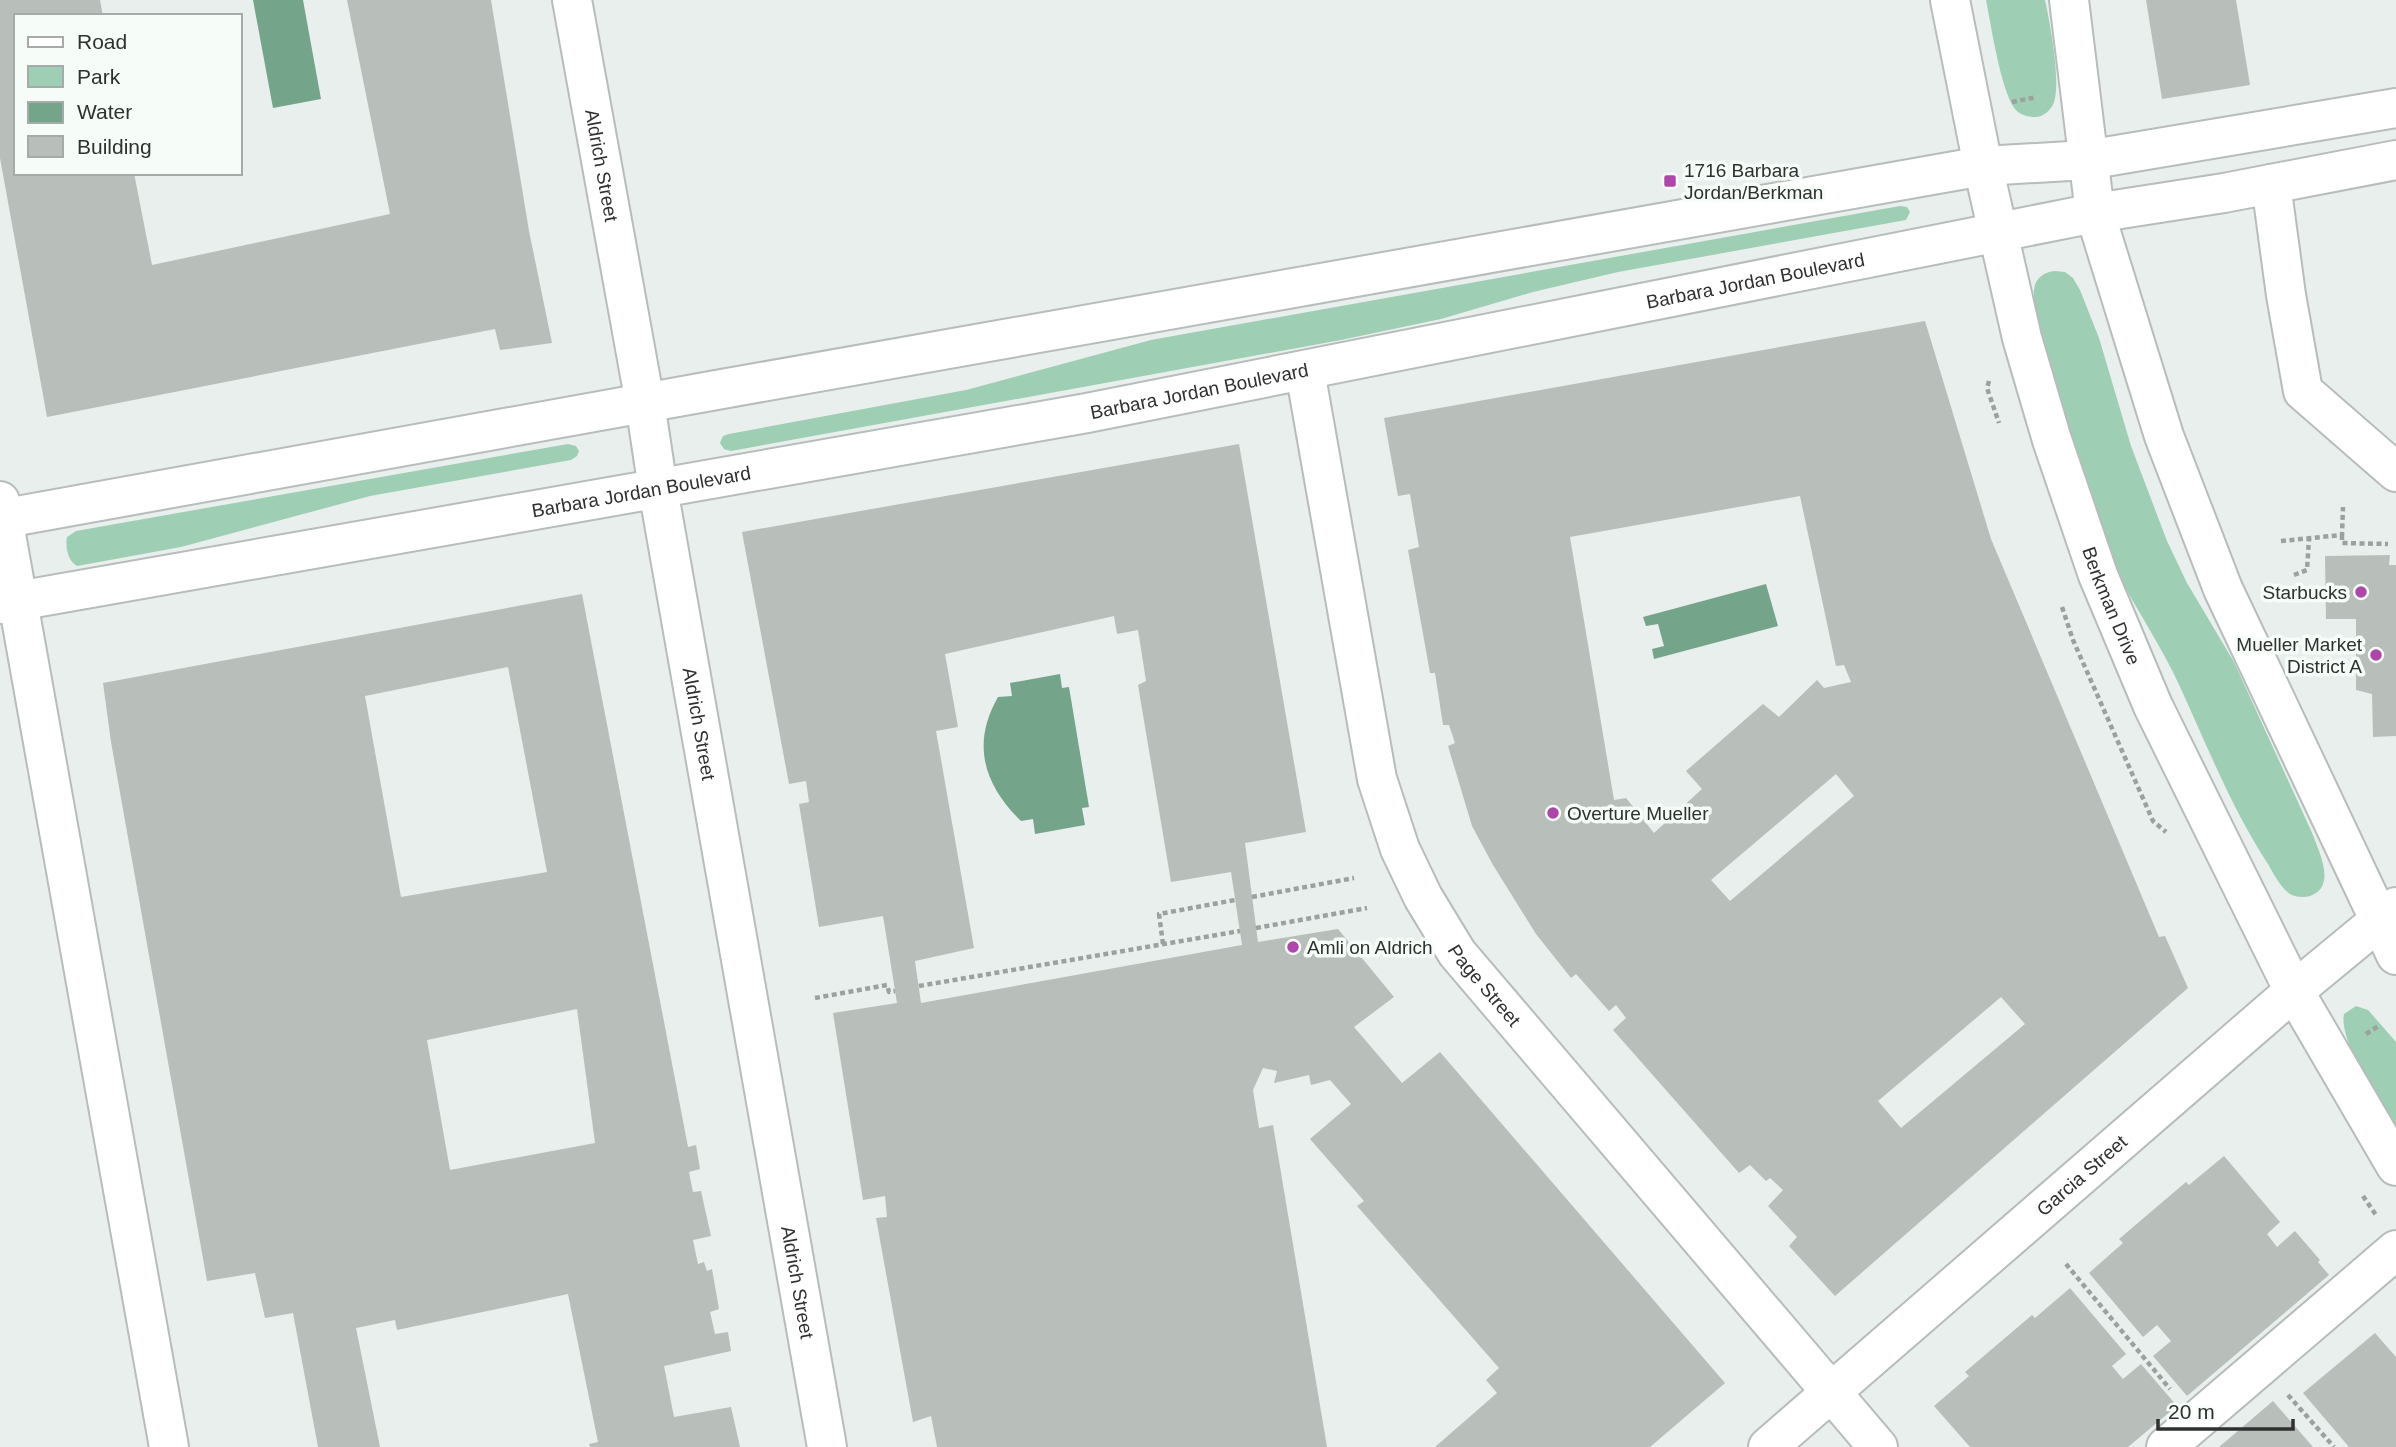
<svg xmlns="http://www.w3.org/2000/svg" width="2396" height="1447" viewBox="0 0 2396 1447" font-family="Arial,sans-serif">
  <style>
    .green { fill: #9eceb4 }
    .water { fill: #74a58b }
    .building { fill: #b8beba; fill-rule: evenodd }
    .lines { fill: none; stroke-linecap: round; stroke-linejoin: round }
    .minor-casing { stroke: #b7bdba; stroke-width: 42 }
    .path { stroke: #9ca19e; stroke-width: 4.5; stroke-dasharray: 5 3.5; stroke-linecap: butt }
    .minor { stroke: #fff; stroke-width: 38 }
    .poi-dot { fill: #af47aa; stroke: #f6fdf9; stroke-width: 2.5 }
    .labels { text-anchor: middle; stroke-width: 7; stroke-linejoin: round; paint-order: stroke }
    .street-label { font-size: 19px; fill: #2f3130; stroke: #f6fdf9 }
    .poi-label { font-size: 19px; fill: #2f3130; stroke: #f6fdf9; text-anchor: start }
  </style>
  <rect width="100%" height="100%" fill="#e9efec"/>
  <!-- green -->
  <g class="green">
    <path d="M1986,0H2045C2050,22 2061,82 2054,102C2051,110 2044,117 2035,117C2028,117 2020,115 2015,109C2001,91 1991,25 1986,0Z"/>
    <path d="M1900,206L1907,207L1910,212L1906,220L1618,272L1533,292L1441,319L1341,340L731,451L724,449L720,443L723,436L729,434L966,390L1151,340Z"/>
    <path d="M2055,271L2065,272L2073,278L2080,290L2099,338L2131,446L2167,541L2187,583L2234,662L2313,835C2319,852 2337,887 2310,896C2304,898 2295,897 2290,894C2281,888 2273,873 2268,864C2232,809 2208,748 2181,689C2162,646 2134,607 2113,564C2093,521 2082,474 2067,429C2056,391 2044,355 2037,316C2036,308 2033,298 2034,290C2035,278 2044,272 2055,271Z"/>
    <path d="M568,444L576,446L579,451L577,456L571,460L370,496L181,547L77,566C68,561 65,547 67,537L76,531Z"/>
    <path d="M2356,1006L2368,1010L2396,1042V1138C2383,1113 2338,1039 2344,1014Z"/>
  </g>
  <!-- water -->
  <g class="water">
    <path d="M253,0H303L321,99L273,108Z"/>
    <path d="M1766,584L1778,626L1654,659L1652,649L1664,646L1658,624L1646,626L1643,617Z"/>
    <path d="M1060,674L1062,688L1069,687L1089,807L1082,808L1085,825L1035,834L1033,819L1021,821C984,785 971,744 998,697L1012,696L1010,683Z"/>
  </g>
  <!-- building -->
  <g class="building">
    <path d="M0,0H100L103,16H16V173H134L152,265L390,214L347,0H491L529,231L552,343L500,350L495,329L47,417L0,158Z"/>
    <path d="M2146,0H2236L2250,85L2162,99Z"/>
    <path d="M1925,321L1991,539L2159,937L2165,936L2188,988L1835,1296L1789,1246L1797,1237L1768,1206L1783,1190L1770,1178L1766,1181L1750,1165L1739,1173L1613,1030L1626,1018L1616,1005L1609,1011L1576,974L1571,978L1536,934L1493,865L1472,826L1448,746L1455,743L1449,725H1443L1435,673H1430L1408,550L1419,547L1410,494L1398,496L1384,418ZM1800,496L1836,666L1844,665L1851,682L1824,688L1817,680L1779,717L1763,704L1686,771L1702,789L1654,833L1626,798L1614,800L1570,537ZM1836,774L1854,796L1730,901L1711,880ZM2001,997L2025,1024L1901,1128L1878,1101Z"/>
    <path d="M1239,444L1306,832L1245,843L1258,942L1338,929L1394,997L1354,1027L1402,1083L1440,1052L1725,1383L1650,1447H1435L1497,1393L1486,1380L1499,1368L1357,1206L1364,1201L1310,1139L1351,1104L1330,1080L1311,1085L1309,1075L1274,1083L1277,1071L1263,1068L1253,1090L1259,1128L1273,1125L1327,1447H937L931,1416L913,1422L876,1218L887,1217L885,1196L863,1200L833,1013L897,1003L883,916L819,927L799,804L809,802L806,781L789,784L742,532ZM1114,616L1117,634L1138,630L1146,681L1138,685L1171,882L1231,872L1242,945L921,1003L915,961L974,948L936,731L958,727L945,654Z"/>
    <path d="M2390,555L2389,565H2396V736L2373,737L2372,694L2356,690V619H2326L2325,556Z"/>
    <path d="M582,594L688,1147L696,1145L700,1169L689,1172L693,1192L701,1191L711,1236L693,1240L698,1264L704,1262L707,1271L712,1269L719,1309L710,1312L715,1334L728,1332L731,1351L664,1366L674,1417L731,1407L740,1447H590L589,1444L598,1442L568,1294L397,1330L395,1320L356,1328L380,1447H318L293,1313L265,1318L255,1273L207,1281L111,742L103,683ZM508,667L547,872L401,897L365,696ZM577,1009L595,1143L450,1170L427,1040Z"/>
    <path d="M2224,1156L2280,1222L2267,1234L2277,1247L2295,1231L2320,1260L2318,1262L2329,1275L2187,1396L2153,1356L2171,1341L2157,1325L2143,1337L2089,1273L2123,1243L2119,1239L2186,1182L2189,1185Z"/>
    <path d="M2070,1288L2126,1354L2112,1366L2123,1379L2141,1364L2177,1406L2128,1447H1970L1934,1406L1969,1376L1965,1372L2032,1315L2035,1318Z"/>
    <path d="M2375,1333L2396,1357V1447H2349L2303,1393Z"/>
    <path d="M2273,1401L2313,1447H2219Z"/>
  </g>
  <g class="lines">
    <!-- minor casing -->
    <g class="minor-casing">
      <g id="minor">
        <path id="s1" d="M572,0L645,403L658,489L827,1447"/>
        <path id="s2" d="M1950,0L1983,166L2022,338L2052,440L2098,575L2153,706L2294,991L2396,1166"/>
        <path d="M2069,0L2095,213L2164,436L2223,589L2396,955"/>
        <path d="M2271,184L2286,295L2303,391L2396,472"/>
        <path id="s3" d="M1305,371L1377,779L1400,849L1423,897L1457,953L1878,1447"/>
        <path d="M0,501L169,1447"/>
        <path d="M0,519L722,389L1983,166L2087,160L2396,108"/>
        <path id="s4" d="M0,604L1087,413L2095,213L2224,193L2396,160"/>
        <path id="s5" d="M1768,1447L2294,991L2396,907"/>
        <path d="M2166,1447L2396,1250"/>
      </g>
    </g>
    <!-- path -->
    <g class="path">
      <path d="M2012,102L2037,97"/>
      <path d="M1989,381L1987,388L1999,423"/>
      <path d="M2342,535V543L2388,544"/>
      <path d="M2281,541L2342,535L2343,507"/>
      <path d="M2294,575L2307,570L2309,539"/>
      <path d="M2062,607L2073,640L2153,821L2166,832"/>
      <path d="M1252,897L1354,878"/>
      <path d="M1256,928L1367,908"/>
      <path d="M1163,944L1159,914L1235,900"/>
      <path d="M919,986L1240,931"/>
      <path d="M815,998L887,985L889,992L895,991"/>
      <path d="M2366,1034L2380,1025"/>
      <path d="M2363,1196L2376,1215"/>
      <path d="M2066,1264L2170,1389"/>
      <path d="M2288,1395L2334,1447"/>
    </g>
    <!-- minor -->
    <use href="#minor" class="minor"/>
  </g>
  <!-- markers -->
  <g class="poi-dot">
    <rect x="1663" y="174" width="14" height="14" rx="3.5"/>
    <circle cx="2361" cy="592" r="7"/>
    <circle cx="2376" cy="655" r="7"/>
    <circle cx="1553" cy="813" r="7"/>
    <circle cx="1293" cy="947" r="7"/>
  </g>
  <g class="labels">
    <!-- street labels -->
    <g class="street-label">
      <text dy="7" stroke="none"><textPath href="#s1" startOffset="168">Aldrich Street</textPath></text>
      <text dy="7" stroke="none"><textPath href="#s4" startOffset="1785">Barbara Jordan Boulevard</textPath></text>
      <text dy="7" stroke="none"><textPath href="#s4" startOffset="1218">Barbara Jordan Boulevard</textPath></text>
      <text dy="7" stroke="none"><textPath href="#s4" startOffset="651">Barbara Jordan Boulevard</textPath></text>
      <text dy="7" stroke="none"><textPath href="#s2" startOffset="628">Berkman Drive</textPath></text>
      <text dy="7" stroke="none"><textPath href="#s1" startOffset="735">Aldrich Street</textPath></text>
      <text dy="7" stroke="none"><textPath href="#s3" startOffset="649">Page Street</textPath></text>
      <text dy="7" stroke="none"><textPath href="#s5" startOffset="415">Garcia Street</textPath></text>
      <text dy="7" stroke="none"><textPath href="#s1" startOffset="1302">Aldrich Street</textPath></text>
    </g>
    <!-- poi labels -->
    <g class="poi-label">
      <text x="1684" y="177">1716 Barbara<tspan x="1684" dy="22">Jordan/Berkman</tspan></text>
      <text x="2347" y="599" text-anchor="end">Starbucks</text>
      <text x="2362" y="651" text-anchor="end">Mueller Market<tspan x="2362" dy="22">District A</tspan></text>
      <text x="1567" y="820">Overture Mueller</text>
      <text x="1307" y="954">Amli on Aldrich</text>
    </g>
  </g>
  <!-- legend -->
  <rect x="14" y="14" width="228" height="161" fill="#f6fdf9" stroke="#a6aba9" stroke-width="2"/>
  <rect x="28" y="37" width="35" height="10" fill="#ffffff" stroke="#a6aba9" stroke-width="2"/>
  <text x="77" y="49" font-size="21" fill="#2f3130">Road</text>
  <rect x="28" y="66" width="35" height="21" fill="#9eceb4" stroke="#a6aba9" stroke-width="2"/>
  <text x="77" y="84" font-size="21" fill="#2f3130">Park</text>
  <rect x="28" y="102" width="35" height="21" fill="#74a58b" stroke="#a6aba9" stroke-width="2"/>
  <text x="77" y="119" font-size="21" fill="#2f3130">Water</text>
  <rect x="28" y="136" width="35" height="21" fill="#b8beba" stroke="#a6aba9" stroke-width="2"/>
  <text x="77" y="154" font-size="21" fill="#2f3130">Building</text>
  <!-- scale -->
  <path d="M2158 1419v10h135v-10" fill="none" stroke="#2f3130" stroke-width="3.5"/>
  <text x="2168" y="1419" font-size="21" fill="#2f3130" stroke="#f6fdf9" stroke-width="5" paint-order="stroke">20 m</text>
</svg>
